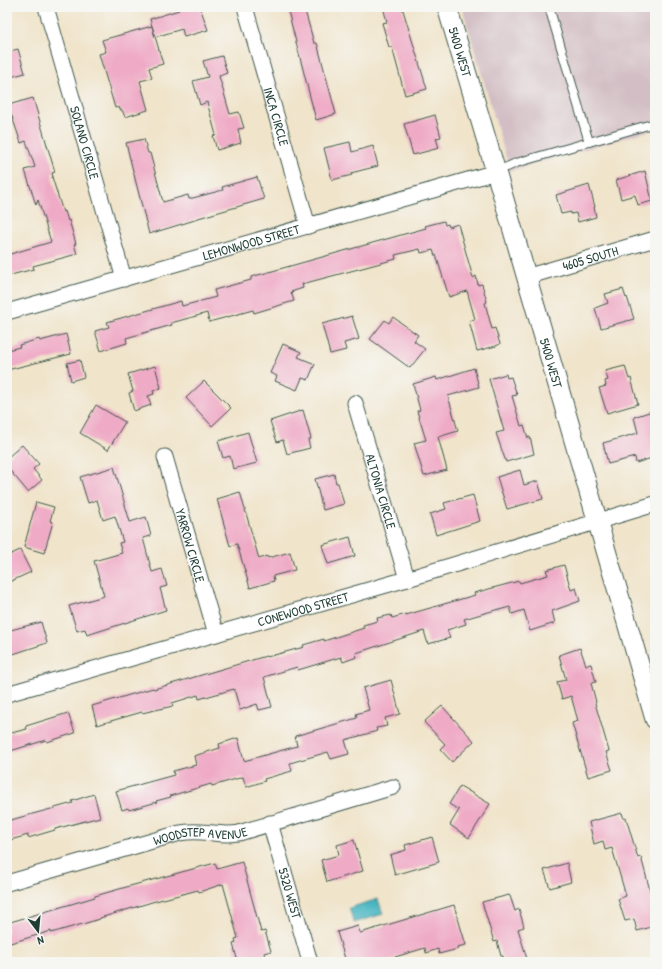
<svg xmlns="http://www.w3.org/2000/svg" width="662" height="969" viewBox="0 0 662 969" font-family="'Patrick Hand',sans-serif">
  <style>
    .industrial { fill: #d2bec4 }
    .water { fill: #47b5c1; stroke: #33797a }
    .building { fill: #efabc6 }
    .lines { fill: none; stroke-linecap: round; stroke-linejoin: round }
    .service-casing { stroke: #3e564a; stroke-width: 10 }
    .minor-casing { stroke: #3e564a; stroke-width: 17 }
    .tertiary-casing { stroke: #3e564a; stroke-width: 21 }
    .service { stroke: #fff; stroke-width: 8 }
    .minor { stroke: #fff; stroke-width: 15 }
    .tertiary { stroke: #fff; stroke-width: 19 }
    .labels { text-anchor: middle; stroke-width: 3.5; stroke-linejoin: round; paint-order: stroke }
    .street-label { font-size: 13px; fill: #1f3d34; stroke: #f6f6f2 }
  </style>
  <rect width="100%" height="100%" fill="#f6f6f2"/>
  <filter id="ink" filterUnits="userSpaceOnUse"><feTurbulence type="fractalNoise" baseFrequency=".025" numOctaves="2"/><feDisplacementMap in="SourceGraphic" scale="8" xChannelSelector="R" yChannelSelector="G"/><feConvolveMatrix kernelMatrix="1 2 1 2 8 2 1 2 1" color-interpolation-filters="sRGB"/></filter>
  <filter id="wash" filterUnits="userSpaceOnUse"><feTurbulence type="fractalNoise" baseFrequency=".012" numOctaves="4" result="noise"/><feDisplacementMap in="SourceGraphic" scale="16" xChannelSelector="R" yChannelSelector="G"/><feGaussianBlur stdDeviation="0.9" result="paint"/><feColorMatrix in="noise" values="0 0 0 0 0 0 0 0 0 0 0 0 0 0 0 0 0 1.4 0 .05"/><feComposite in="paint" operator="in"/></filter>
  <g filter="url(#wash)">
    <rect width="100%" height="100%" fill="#f0e4ca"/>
    <!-- industrial -->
    <path class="industrial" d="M462,7H655V129L510,171Z"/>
    <!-- water -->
    <path class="water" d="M378,899L383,914L354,923L349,908Z"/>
    <g id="blocks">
      <!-- building -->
      <g class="building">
        <path d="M178,7H200L208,30L184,37L182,29L155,37L150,19L179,10Z"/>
        <path d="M287,7H304L314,43H317L336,114L316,120Z"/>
        <path d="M383,7H402L427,89L405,95L392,47H389L382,23L387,22Z"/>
        <path d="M152,26L163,64L149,68L152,78L140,81L148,110L125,117L122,110H120L119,107L115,108L99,54L106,52L102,40Z"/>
        <path d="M18,49L25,73L7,78V52Z"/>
        <path d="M222,56L227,73L219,76L230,114L239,112L244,128L238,129L241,143L217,150L213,136L216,135L207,102L200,105L193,81L208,77L203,61Z"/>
        <path d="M33,98L55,172L52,173L53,177H52L63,212L65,211L68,221L69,220L76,244H74L77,254L33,266L34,269L7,276V255L51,242L38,200L36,205L25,170L35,167L26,141L21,143L8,105Z"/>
        <path d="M435,115L441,137L436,138L439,148L413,155L404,124Z"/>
        <path d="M144,139L148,153H150L163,202L188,195L189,199L223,190L222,187L257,177L264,199L195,219V220L149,234L126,143Z"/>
        <path d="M350,142L352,152L373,146L378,166L351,173L352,175L332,180L324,148Z"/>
        <path d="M645,171L652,201L638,205L635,195L621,199L616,180Z"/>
        <path d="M589,185L595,207H594L596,217L578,222L576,213L571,214V212L561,214L556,195Z"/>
        <path d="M444,221L445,225L448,224L449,227L458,224L473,278L476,276L478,285L482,284L487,302L485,303L492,329L495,328L500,344L496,346L477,351L469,321L475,319L467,291L449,297L436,255L435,256L433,250L421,253L420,249L395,255L396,259L302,284L303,288L291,292L294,301L254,313L253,310L209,322L207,313L171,323L172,325L126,338L127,343L101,351L95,331L109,327L107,322L181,301L182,306L216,297L214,290L251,280V277L426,228L425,226Z"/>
        <path d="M623,289L626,298L627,297L634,319L601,328L595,308L608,303L605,294Z"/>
        <path d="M352,316L359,339L344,343L346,350L330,354L322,324Z"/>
        <path d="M393,317L418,335L414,341L425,349L410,368L370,339L385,320L389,323Z"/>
        <path d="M66,334L71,354L7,370V350L20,347L19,345L39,339L40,341Z"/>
        <path d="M283,344L301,352L298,357L315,364L308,380L302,378L297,390L275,381L277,376L270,373Z"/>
        <path d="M80,360L84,377L71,381L67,363Z"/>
        <path d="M155,366L161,388L153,391L154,394L148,396L151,405L134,411L129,393L133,391L128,374Z"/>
        <path d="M625,366L629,379L631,378L638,404L607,413L599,388L606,386L605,381L608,380L605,371Z"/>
        <path d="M474,368L479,387L448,396L458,431L438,437L447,470L424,476L414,443L426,440L417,411L420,410L413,384L436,377L437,380Z"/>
        <path d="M506,374L507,378L511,377L517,395L512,396L521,426L524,425L528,438L530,437L534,454L506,462L496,433L504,431L489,379Z"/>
        <path d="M204,381L231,408L212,426L186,398Z"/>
        <path d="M96,405L125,422L108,450L80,433Z"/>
        <path d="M303,410L311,439L308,440L310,448L287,454L283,440L277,442L270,421Z"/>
        <path d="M655,410V457L636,463L635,457L608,464L603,443L638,433L634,417Z"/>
        <path d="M248,432L257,463L233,469L230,456L223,458L218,441Z"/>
        <path d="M22,445L39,464L33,469L42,480L28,492L7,467V458Z"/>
        <path d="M114,467L130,522L146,517L151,536L143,538L152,572L162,569L167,586L160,588L166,610L87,635L85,629L77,631L69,606L104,596L94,561L122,553L119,543L123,542L115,516L103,520L97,500L88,503L80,477Z"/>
        <path d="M520,470L524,485L538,481L543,499L507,509L497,477Z"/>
        <path d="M334,474L336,483H338L344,504L323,510L315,479Z"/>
        <path d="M240,492L259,559L267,556L268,558L290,552L295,570L273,576L274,581L250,588L237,544L230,546L217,499Z"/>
        <path d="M473,495L480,521L436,535L430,514L446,509L444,503Z"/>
        <path d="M36,502L54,507L50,521L53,522L44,553L24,547Z"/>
        <path d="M350,537L355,556L328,564L322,545Z"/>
        <path d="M20,550L31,572L7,583V556Z"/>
        <path d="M564,565L571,590L576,588L580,601L552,611L555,623L530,631L524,610L512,614L510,607L499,610V609L464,619L466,624L447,630L450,638L428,644L424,631L356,653L357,657L343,662L341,657L298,670L297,667L264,677L272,707L259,710L257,704L240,710L234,689L199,699L198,695L172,703L173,706L142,713V712L97,725L92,706L153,688L154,689L266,656L267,657L304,647L303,645L324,639V641L364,628L363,625L378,621L377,618L391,615L392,618L406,614V615L475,595L474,593L519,581L520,583L548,575L546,570Z"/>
        <path d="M41,622L47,643L7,656V631Z"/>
        <path d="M580,648L586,665L591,664L596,682L591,683L596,702L595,703L609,751L606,752L612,770L588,777L572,723L578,721L571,696L562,699L557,682L566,680L559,655Z"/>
        <path d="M391,680L400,714L385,718L387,726L376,728L377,731L345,740L349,754L331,759L328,752L290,763L292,771L264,779L265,781L246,787L243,777L212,786L211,784L170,796L171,797L156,801L157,802L129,810L128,808L122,810L116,791L174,775L173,771L196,765L194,756L220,748L219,744L238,738L244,761L297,746L295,736L357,718L356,714L369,710L363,688Z"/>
        <path d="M442,706L474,741L452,762L440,749L445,744L424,722Z"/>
        <path d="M68,713L75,733L47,742L46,740L7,752V734L27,729L26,726Z"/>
        <path d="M460,786L490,804L469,838L450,825L459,810L449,804Z"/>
        <path d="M94,794L100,817L55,829V830L28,838V835L7,841V821L73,803L72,801Z"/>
        <path d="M622,813L624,819L626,818L638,858L641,857L655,909V926L637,931L634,919L625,921L618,899L626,896L612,848L605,850L603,841L594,844L589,822Z"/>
        <path d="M432,837L439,862L395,875L390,855L406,850L405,845Z"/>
        <path d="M354,840L363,871L327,882L321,860L339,855L337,845Z"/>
        <path d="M242,862L261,932L265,931L271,951L264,953L266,962H238L233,944L236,943L235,939L238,938L223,884L199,892L198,890L152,902L100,918V919L51,933V931L7,944V923L95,897V896L130,886L215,863L217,869Z"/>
        <path d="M567,863L571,882L550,888L544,870Z"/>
        <path d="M509,895L510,896L515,911L519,909L524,927L518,929L527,959L517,962H505L503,956H501L497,941L494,942L482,902Z"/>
        <path d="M454,905L466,945L457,947L458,949L439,954L438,949L426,953L425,948L395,957L396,959L384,962H346L337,932L358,926L360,933Z"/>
      </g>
    </g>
  </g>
  <g filter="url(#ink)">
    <use href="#blocks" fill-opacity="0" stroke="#3e564a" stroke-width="1"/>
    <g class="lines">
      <!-- service casing -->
      <g class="service-casing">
        <g id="service">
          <path d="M549,7L589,142"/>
          <path d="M496,172L516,163L655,123"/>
        </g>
      </g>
      <!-- minor casing -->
      <g class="minor-casing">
        <g id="minor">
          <path id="s1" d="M46,7L124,279"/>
          <path id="s2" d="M245,7L308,226"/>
          <path id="s3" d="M526,277L655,239"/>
          <path id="s4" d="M7,312L496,172"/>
          <path id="s5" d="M355,403L407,579"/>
          <path id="s6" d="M165,457L216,634"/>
          <path id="s7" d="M7,694L407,579L655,504"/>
          <path id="s8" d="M270,823L310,962"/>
          <path id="s9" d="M7,883L180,833C201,828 218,837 239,833L393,787"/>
        </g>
      </g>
      <!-- tertiary casing -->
      <g class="tertiary-casing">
        <g id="tertiary">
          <path id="s10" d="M447,7L496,172L655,719"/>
        </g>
      </g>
      <!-- service -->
      <use href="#service" class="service"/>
      <!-- minor -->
      <use href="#minor" class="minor"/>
      <!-- tertiary -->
      <use href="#tertiary" class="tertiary"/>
    </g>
  </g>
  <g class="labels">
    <!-- street labels -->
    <g class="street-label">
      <text dy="5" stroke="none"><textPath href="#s10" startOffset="47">5400 WEST</textPath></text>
      <text dy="5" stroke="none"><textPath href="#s2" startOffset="114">INCA CIRCLE</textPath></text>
      <text dy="5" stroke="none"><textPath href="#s1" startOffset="141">SOLANO CIRCLE</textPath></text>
      <text dy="5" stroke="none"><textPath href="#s4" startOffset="254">LEMONWOOD STREET</textPath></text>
      <text dy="5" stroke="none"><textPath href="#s3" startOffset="67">4605 SOUTH</textPath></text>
      <text dy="5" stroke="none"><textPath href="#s10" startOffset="371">5400 WEST</textPath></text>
      <text dy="5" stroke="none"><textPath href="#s5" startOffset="92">ALTONIA CIRCLE</textPath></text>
      <text dy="5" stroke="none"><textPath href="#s6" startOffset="92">YARROW CIRCLE</textPath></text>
      <text dy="5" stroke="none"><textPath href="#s7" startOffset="308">CONEWOOD STREET</textPath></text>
      <text dy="5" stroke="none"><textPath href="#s9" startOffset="200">WOODSTEP AVENUE</textPath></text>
      <text dy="5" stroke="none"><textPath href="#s8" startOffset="73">5320 WEST</textPath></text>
    </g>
  </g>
  <!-- margin -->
  <rect width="662" height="969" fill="none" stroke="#f6f6f2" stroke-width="24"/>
  <!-- north arrow -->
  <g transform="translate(38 931) rotate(164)" stroke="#f6f6f2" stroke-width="3" paint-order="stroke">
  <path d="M0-3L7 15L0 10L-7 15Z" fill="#1f3d34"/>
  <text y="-6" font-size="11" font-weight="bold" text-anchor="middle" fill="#1f3d34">N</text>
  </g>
</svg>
